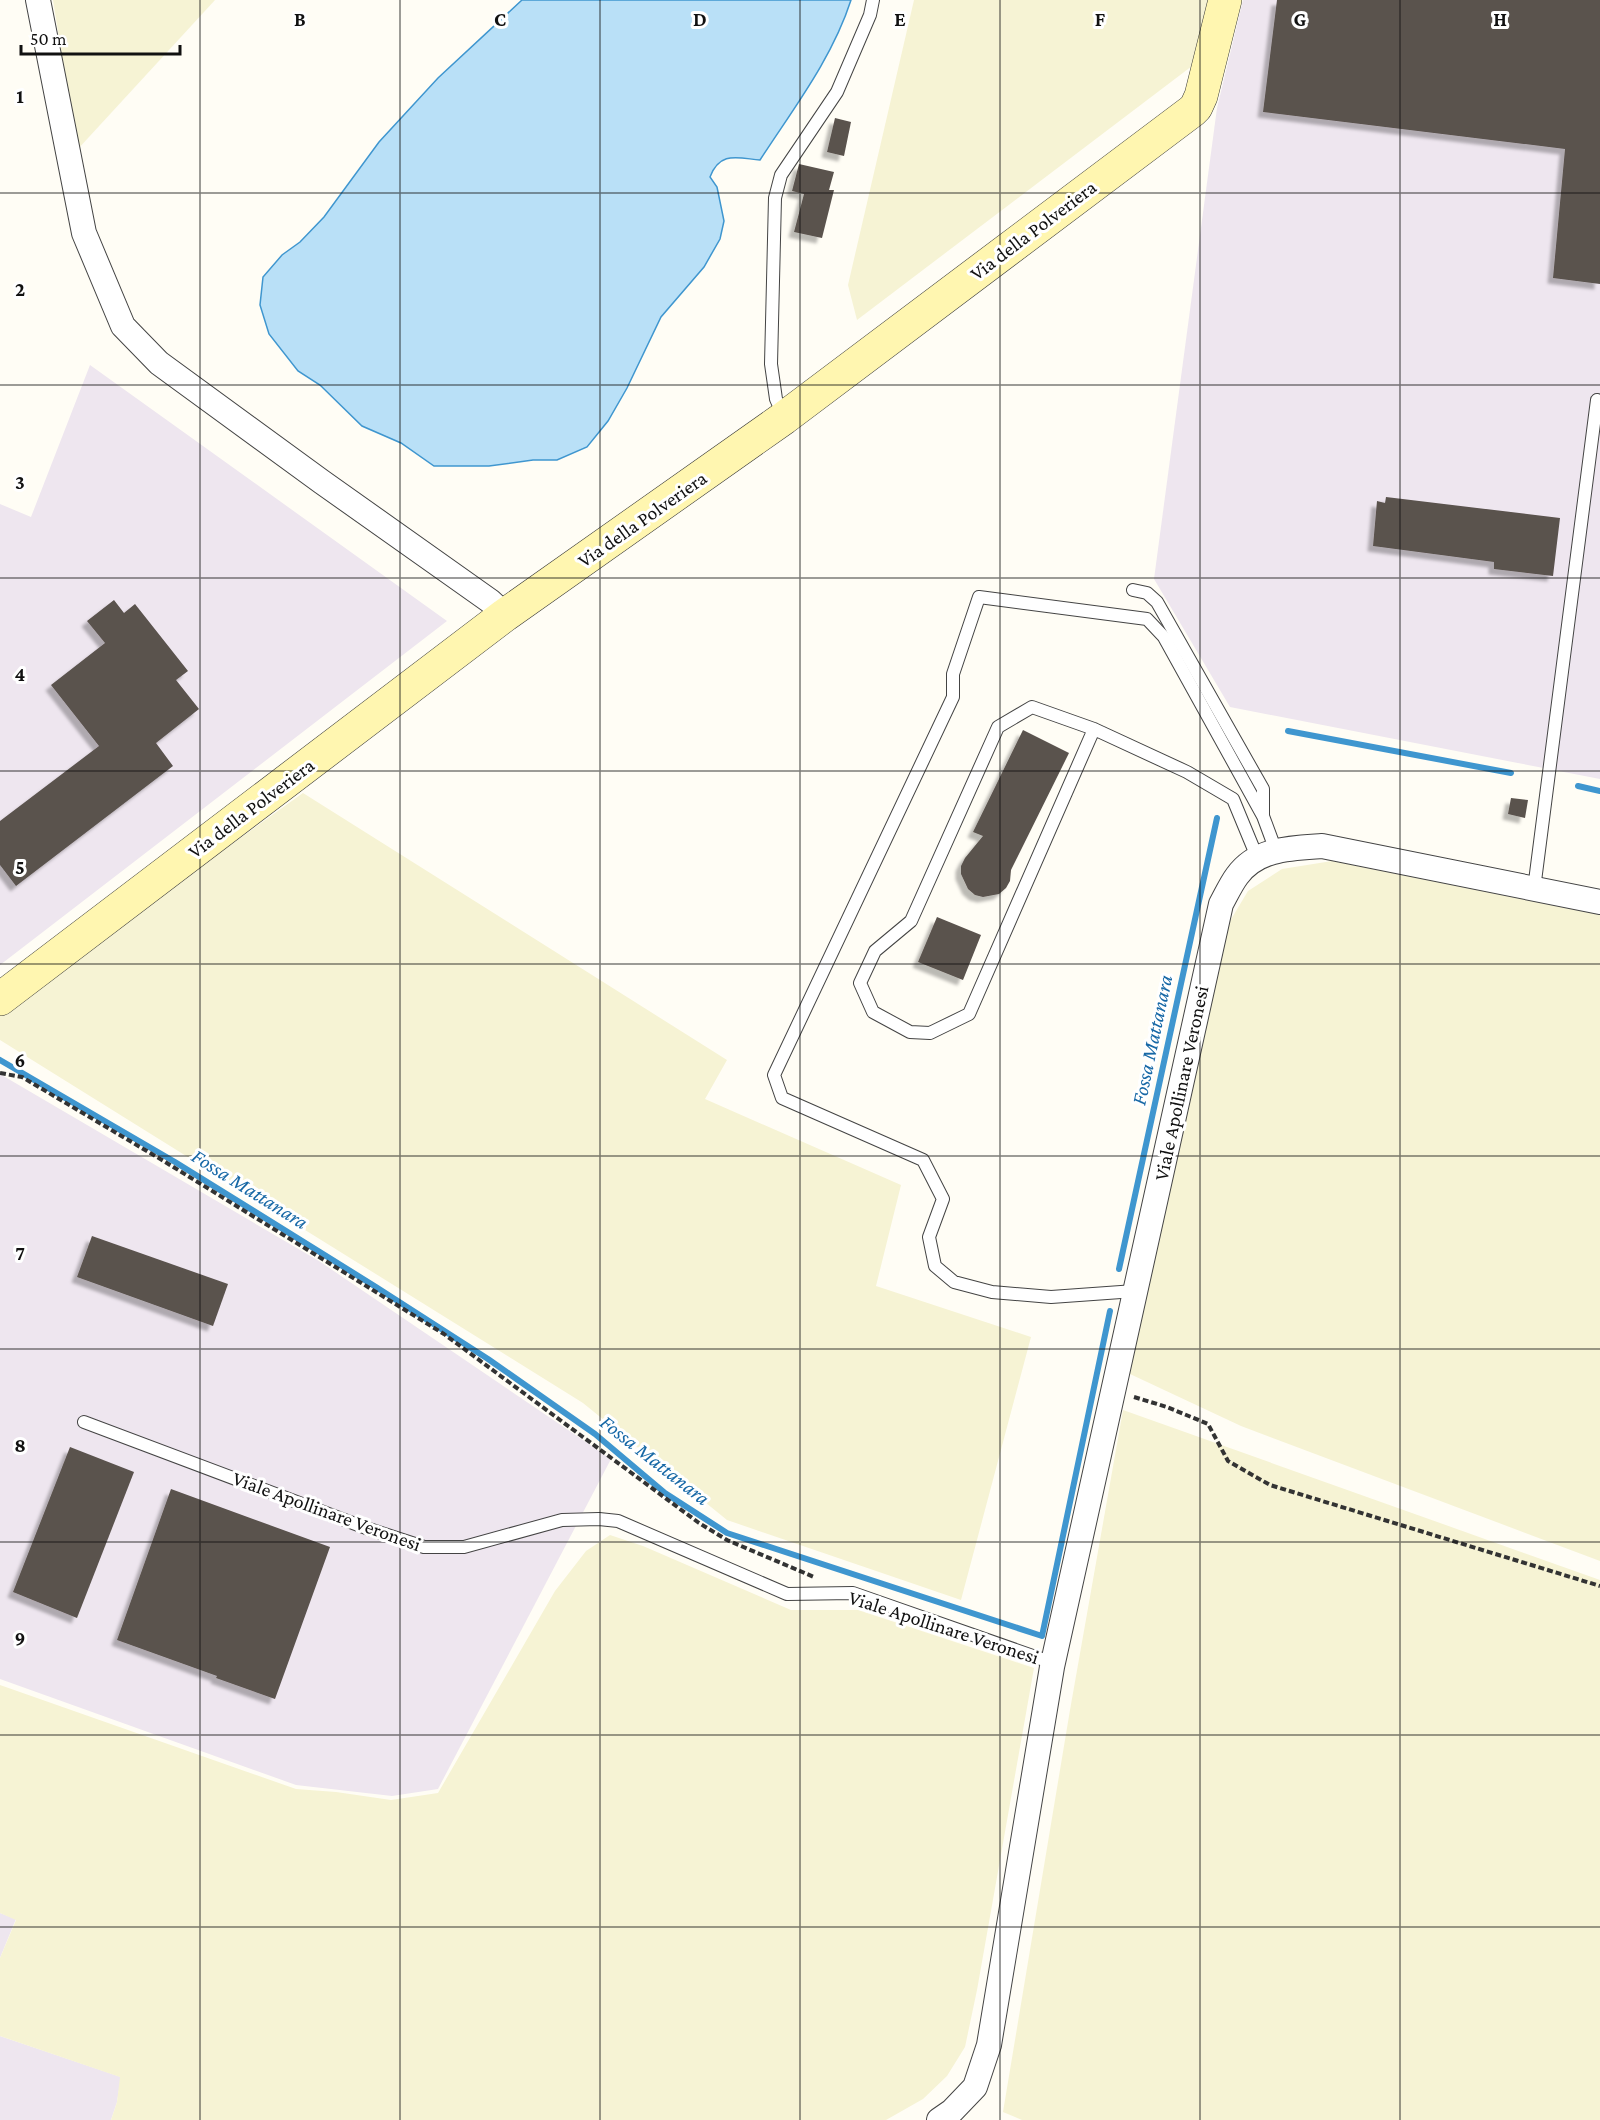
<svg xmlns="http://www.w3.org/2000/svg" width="1600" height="2120" viewBox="0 0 1600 2120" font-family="'Crimson Pro',serif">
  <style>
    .industrial { fill: #eee6ef }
    .farmland { fill: #f6f3d4 }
    .water { fill: #b9e0f7; stroke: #3f96cf; stroke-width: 1.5 }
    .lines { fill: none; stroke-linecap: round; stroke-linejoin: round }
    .stream { stroke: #3f96cf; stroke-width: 6 }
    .building { fill: #5a524d; filter: url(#shadow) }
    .lane-casing { stroke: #444; stroke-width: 14 }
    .street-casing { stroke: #444; stroke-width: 26 }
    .secondary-casing { stroke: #333; stroke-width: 34 }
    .path { stroke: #333; stroke-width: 4; stroke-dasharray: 6 3; stroke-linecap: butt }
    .lane { stroke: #fff; stroke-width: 12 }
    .street { stroke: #fff; stroke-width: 24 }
    .secondary { stroke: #fff6b0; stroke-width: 33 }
    .grid { fill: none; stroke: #111; stroke-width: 1.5; stroke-opacity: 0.55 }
    .labels { text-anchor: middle; stroke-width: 6; stroke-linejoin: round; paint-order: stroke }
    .street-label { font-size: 20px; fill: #111; stroke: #fff }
    .water-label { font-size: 21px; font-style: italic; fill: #1768a6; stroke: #fff }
    .grid-label { font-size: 20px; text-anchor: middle; font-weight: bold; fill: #111; stroke: #fff; stroke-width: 6; stroke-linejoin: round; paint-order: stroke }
  </style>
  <defs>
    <filter id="shadow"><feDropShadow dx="-5.5" dy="5.5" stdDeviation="1.5" flood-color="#0004"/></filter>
  </defs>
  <rect width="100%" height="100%" fill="#fffdf5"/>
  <!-- industrial -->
  <g class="industrial">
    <path d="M1243,0H1600V779L1230,707L1154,579L1217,108Z"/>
    <path d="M90,365L447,621L0,965V504L31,517Z"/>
    <path d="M0,1074L319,1261L611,1459L438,1789L392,1796L296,1785L0,1679Z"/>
    <path d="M0,1913L16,1919L0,1958Z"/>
    <path d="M0,2036L121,2077L117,2102L111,2120H0Z"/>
  </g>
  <!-- farmland -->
  <g class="farmland">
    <path d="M53,0H215L77,150Z"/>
    <path d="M914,0H1211L1196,63L857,320L848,285Z"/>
    <path d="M303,793L727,1060L705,1099L901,1185L876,1286L1031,1337L961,1600L727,1520L583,1403L0,1040V1010Z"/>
    <path d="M1332,861L1600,915V1561L1241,1426L1130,1374L1224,931L1248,891L1282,869Z"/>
    <path d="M1123,1410L1600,1580V2120H1022L1003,2112L1070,1710Z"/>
    <path d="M610,1535L643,1546L791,1610H858L1034,1668L977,1990L965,2047L947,2076L923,2099L886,2120H111L117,2102L120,2077L0,2036V1958L16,1920L0,1913V1685L296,1789L336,1792L391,1800L438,1793L555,1591L586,1551Z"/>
  </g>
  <!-- water -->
  <path class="water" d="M522,0H851C832,59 793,109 760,160C737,158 720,151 710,177L717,187L724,221L720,239L704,267L661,317L627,388L608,421L587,447L557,460H533L489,466H434L401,443L362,426L320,385L298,371L269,334L260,305L263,277L282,255L300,242L324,217L379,142L438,78Z"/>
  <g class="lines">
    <!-- stream -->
    <g class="stream">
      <path d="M1288,731L1511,773"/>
      <path d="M1578,786L1600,791"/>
      <path d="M0,1060L175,1162L376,1287L488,1359L595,1434L665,1493L727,1533L1042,1636L1110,1311"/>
      <path d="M1119,1269L1217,818"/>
    </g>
  </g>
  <!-- building -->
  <g class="building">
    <path d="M1277,0H1600V284L1553,278L1565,149L1263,112Z"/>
    <path d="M835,118L851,122L844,156L827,152Z"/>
    <path d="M799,164L834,172L829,190H834L822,238L794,232L804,194L792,191Z"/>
    <path d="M1386,497L1560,518L1553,576L1494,569V562L1373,546L1377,501L1385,503Z"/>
    <path d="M114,600L124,613L135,604L188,671L176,680L199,709L156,743L173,766L16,886L0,865V821L99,746L51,685L105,643L87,621Z"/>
    <path d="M1023,730L1069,753L1011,870L1010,881L1006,888L999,894L983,897L975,895L968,889L961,874V866L965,858L983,836L973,832Z"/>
    <path d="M1511,798L1528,800L1525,818L1508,814Z"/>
    <path d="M937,917L981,935L963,980L918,962Z"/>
    <path d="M92,1236L228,1284L213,1326L77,1277Z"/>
    <path d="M70,1447L134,1472L77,1618L13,1592Z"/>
    <path d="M171,1489L330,1547L275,1699L216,1678L217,1676L117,1640Z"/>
  </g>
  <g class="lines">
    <!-- lane casing -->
    <g class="lane-casing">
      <g id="lane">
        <path d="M784,417L776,399L771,364L775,198L781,175L837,92L870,15L873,0"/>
        <path d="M1133,590L1147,593L1157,602L1263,789V815"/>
        <path d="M1094,729L969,1014L930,1033L910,1032L873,1012L860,983L875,951L911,921L998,727L1032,707L1094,729L1187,772L1233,799L1257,857"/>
        <path d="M1534,889L1597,400L1600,401"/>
        <path d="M1135,1291L1051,1297L992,1292L954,1282L935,1266L929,1237L943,1199L923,1160L782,1098L774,1075L953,697V674L979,597L1147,619L1164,637L1263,816L1276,851"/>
        <path d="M84,1422L366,1528L424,1547H464L562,1520L599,1519L618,1521L787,1594L853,1593L1053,1663"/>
      </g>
    </g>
    <!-- street casing -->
    <g class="street-casing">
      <g id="street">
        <path d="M38,0L84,233L123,326L159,363L322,482L490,601L505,615"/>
        <path d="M939,2120L952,2111L975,2087L989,2045L1052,1667L1221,904C1226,895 1231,884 1237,876C1257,848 1292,848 1322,846L1600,902"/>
      </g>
    </g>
    <!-- secondary casing -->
    <g class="secondary-casing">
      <path id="secondary" d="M0,999L505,615L784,418L1192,111L1196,107L1201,96L1225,0"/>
    </g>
    <!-- path -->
    <g class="path">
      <path d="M0,1073L22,1077L162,1160L444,1334L699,1523L727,1540L814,1577"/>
      <path d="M1134,1397L1167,1407L1208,1424L1228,1461L1270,1485L1600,1586"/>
    </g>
    <!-- lane -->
    <use href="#lane" class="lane"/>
    <!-- street -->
    <use href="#street" class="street"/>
    <!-- secondary -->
    <use href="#secondary" class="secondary"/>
  </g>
  <!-- grid -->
  <path class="grid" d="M200,0V2120M400,0V2120M600,0V2120M800,0V2120M1000,0V2120M1200,0V2120M1400,0V2120M0,193H1600M0,385H1600M0,578H1600M0,771H1600M0,964H1600M0,1156H1600M0,1349H1600M0,1542H1600M0,1735H1600M0,1927H1600"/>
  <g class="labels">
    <!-- street labels -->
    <g class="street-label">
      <text transform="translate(1033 230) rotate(-37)" y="7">Via della Polveriera</text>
      <text transform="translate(642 519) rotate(-35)" y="7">Via della Polveriera</text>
      <text transform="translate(251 808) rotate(-37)" y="7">Via della Polveriera</text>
      <text transform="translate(1181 1083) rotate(-78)" y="7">Viale Apollinare Veronesi</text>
      <text transform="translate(327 1511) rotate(20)" y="7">Viale Apollinare Veronesi</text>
      <text transform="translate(944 1627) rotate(18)" y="7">Viale Apollinare Veronesi</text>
    </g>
    <!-- water labels -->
    <g class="water-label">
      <text transform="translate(1152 1040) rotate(-78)" y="7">Fossa Mattanara</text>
      <text transform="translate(250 1189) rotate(32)" y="7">Fossa Mattanara</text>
      <text transform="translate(655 1460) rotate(38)" y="7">Fossa Mattanara</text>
    </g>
  </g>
  <g class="grid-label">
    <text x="300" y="26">B</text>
    <text x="500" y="26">C</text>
    <text x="700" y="26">D</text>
    <text x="900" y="26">E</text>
    <text x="1100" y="26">F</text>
    <text x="1300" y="26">G</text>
    <text x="1500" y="26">H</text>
    <text x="20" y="103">1</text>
    <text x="20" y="296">2</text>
    <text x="20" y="489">3</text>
    <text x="20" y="681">4</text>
    <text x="20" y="874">5</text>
    <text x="20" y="1067">6</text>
    <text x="20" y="1260">7</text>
    <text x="20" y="1452">8</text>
    <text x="20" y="1645">9</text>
  </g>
  <!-- scale -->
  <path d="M21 45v9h159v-9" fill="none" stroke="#111111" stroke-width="3"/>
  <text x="30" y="45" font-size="18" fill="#111111" stroke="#ffffff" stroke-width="4.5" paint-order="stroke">50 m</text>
</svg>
